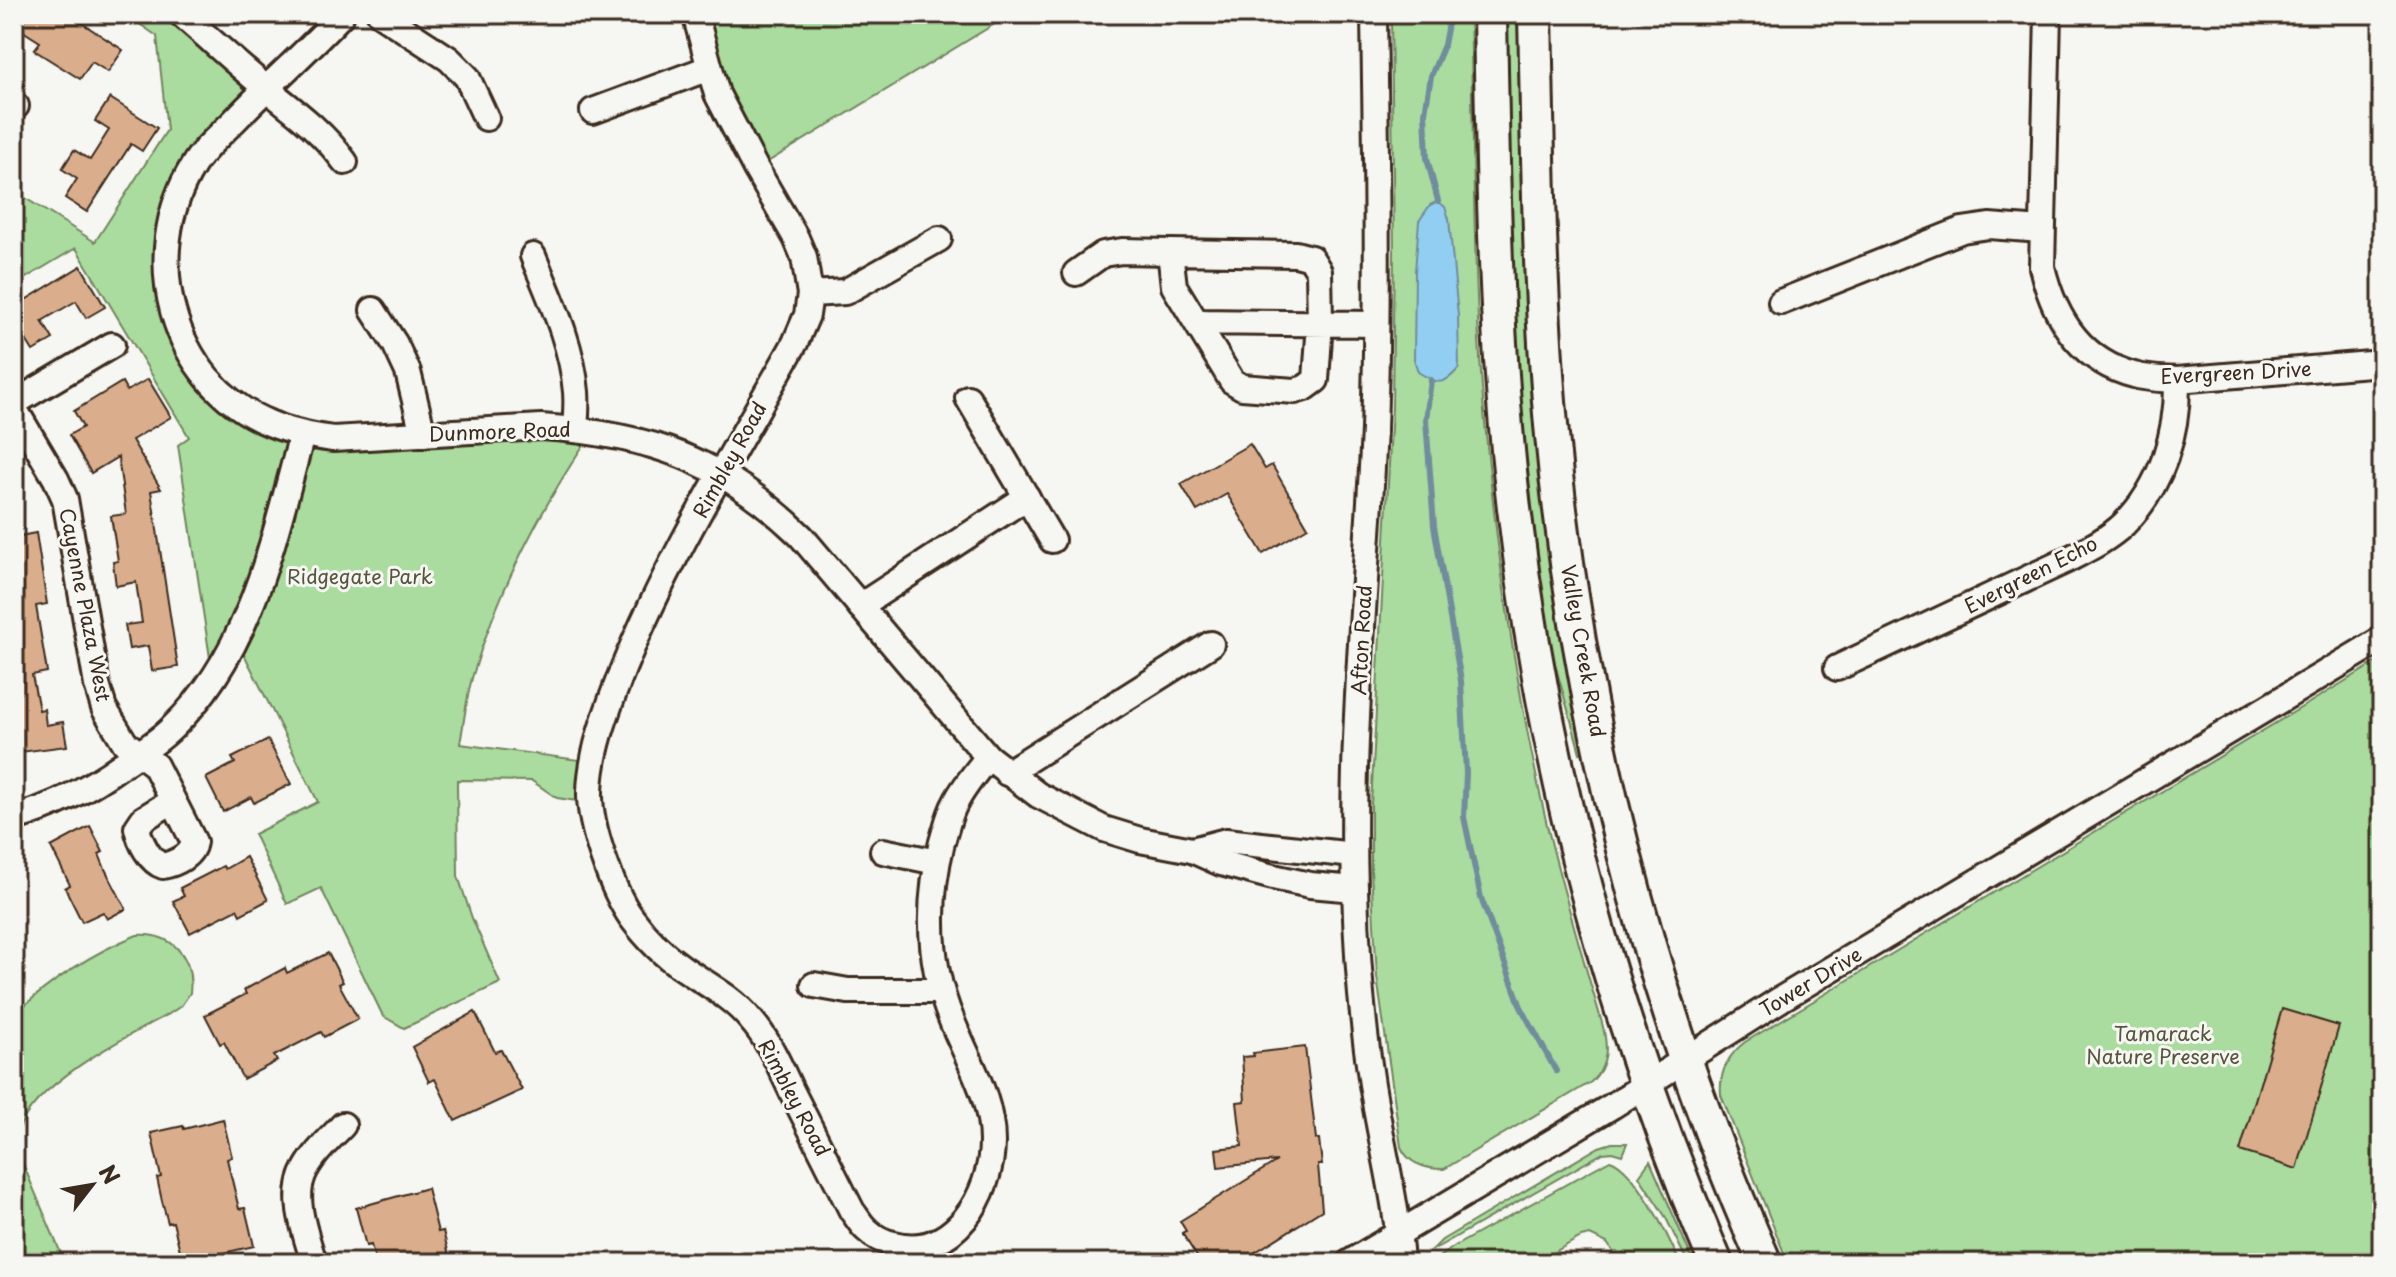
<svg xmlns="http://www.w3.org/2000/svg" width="2396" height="1277" viewBox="0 0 2396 1277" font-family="'Playpen Sans',sans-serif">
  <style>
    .green { fill: #a9dc9e; stroke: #72835e; stroke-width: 2 }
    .water { fill: #92cef2; stroke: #6f8c9d; stroke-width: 2 }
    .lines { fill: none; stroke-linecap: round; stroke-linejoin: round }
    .stream { stroke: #6f8c9d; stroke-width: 6 }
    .building { fill: #daae8c; stroke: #3b2a1e; stroke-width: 2 }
    .minor-casing { stroke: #3b2a1e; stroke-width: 30 }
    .major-casing { stroke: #3b2a1e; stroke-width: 38 }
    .minor { stroke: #f6f6f2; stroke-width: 24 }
    .major { stroke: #f6f6f2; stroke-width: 32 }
    .labels { text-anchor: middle; stroke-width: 6; stroke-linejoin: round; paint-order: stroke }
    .street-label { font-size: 20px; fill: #3b2a1e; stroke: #f6f6f2 }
    .park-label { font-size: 20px; fill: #56563e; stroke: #f6f6f2 }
  </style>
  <rect width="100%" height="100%" fill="#f6f6f2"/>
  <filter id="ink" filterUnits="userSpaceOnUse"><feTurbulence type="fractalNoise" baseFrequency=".0125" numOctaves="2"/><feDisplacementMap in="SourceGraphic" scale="16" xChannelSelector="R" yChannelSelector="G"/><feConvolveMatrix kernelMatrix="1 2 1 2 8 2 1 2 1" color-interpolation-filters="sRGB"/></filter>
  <g filter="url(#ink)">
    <!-- green -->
    <g class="green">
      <path d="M125,14H181L266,88L216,138L166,242L197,364L302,435L592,432C541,508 498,590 472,678C466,700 464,722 460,744L594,762L591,803L557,798L532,781L457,780L458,876L472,918L500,983L404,1028L383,1016L321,888L287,904L254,834L318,802L236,638L213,678L178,445L189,437L76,248L14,285V191L95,242L167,130L157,36Z"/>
      <path d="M695,14H1011L756,169Z"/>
      <path d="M1391,14H1470C1474,143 1473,272 1483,401C1495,543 1515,686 1547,825C1563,892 1583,958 1602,1023C1608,1045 1609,1065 1591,1082L1444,1169C1426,1169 1409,1165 1401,1147L1377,977L1371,871V805L1392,408L1394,252Z"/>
      <path d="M1504,14H1521L1585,752L1580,753C1568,706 1551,659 1543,612C1510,414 1509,214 1504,14Z"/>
      <path d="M2382,659V1263H1788L1721,1095C1719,1072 1728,1055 1745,1042Z"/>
      <path d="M137,935C173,933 194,957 190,993L181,1006L169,1014C127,1036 32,1084 18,1132C16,1141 18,1148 20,1157L65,1263H14V1015C49,982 92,953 137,935Z"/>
      <path d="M1612,1143H1627L1622,1155L1612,1152L1603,1153L1431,1251L1442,1240L1599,1147Z"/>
      <path d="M1610,1160C1636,1168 1669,1238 1680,1263H1621L1607,1243L1590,1235L1581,1237L1535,1263H1435L1439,1257L1455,1246Z"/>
      <path d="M1650,1161L1694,1263H1688L1665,1216L1639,1176Z"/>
    </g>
    <!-- water -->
    <path class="water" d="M1438,201L1445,207L1449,219L1458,316L1459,368C1443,387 1438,384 1418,372L1414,359L1415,271L1419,221L1430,205Z"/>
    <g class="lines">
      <!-- stream -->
      <g class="stream">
        <path d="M1438,201L1427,158L1425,113L1431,76L1444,45L1449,18L1448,14"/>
        <path d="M1431,380L1426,420L1434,526L1461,681L1466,773L1464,817L1481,898L1521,1007L1556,1071"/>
      </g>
    </g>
    <!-- building -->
    <g class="building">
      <path d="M27,14H68L123,50L108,72L92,62L80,79L34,50L40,42L18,28Z"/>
      <path d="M110,98L157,128L142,151L131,144L87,212L65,198L77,179L62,169L74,150L90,160L109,130L95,121Z"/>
      <path d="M81,266L105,307L86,318L76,301L42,321L53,339L33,351L23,335L14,341V307Z"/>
      <path d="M148,379L171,417L132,440L161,489L151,491L178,667L152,671L148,646L129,649L125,625L142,623L136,582L116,586L113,562L118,561L111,516L126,514L118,457L91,473L69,435L83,427L74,411L122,382L127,391Z"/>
      <path d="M1250,444L1265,469L1272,465L1308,527L1263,554L1227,494L1197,511L1181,484Z"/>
      <path d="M36,533L47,604L36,606L47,672L32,675L39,710L44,709L46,725L63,722L67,746L21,752L14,712V537Z"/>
      <path d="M268,740L291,784L254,803L251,797L223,812L206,778L235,763L232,758Z"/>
      <path d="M90,826L103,852L99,854L105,869L126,909L107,919L103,912L82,922L65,888L70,885L51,847Z"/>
      <path d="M246,857L268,900L240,915L237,909L190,933L173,901L184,896L180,888L223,866L225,869Z"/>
      <path d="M328,953L343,982L339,984L358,1019L324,1037L321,1032L274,1056L277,1061L243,1079L224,1042L220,1044L205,1015L246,994L244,990L285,968L287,973Z"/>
      <path d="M2282,1009L2339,1026L2297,1169L2240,1151Z"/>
      <path d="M475,1012L495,1052L501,1050L522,1090L455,1121L435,1079L429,1082L412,1047Z"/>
      <path d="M1305,1047L1316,1139H1319L1322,1165H1318L1322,1210L1238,1263H1201L1182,1233L1186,1231L1180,1221L1277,1161L1218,1167L1216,1149L1242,1146L1237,1102L1245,1101L1242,1057L1254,1056L1253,1053Z"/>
      <path d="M223,1119L232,1157L227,1159L239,1209L245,1208L254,1246L215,1255L216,1259L199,1263H183L173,1222L168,1223L162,1201L157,1178L161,1177L151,1133L183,1126L184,1129Z"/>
      <path d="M427,1188L438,1232L443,1231L451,1263H376L371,1245L366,1246L356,1208Z"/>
    </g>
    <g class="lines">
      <!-- minor casing -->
      <g class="minor-casing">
        <g id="minor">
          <path d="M181,14C210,39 238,65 267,89C296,112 323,132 345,162"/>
          <path d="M342,14C308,51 269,84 234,121C220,135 203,149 193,166C139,253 169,382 269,423C290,432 311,436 333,439L541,427C649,434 723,460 801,536L988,757L1038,795L1104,829L1140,840L1192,850L1221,863L1273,877L1310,885L1355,889"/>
          <path d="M380,14L449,59L467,77L486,118"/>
          <path d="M695,14L717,94L756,169L796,238L804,257L810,294L807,315L795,343C735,450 669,556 623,669C608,708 591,750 590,792C589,825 612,890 631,917C645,936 663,955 683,968C706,984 732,997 750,1019C769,1040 780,1067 792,1092C812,1132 832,1171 852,1211C857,1217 861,1225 867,1230C874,1237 884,1242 894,1244C953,1260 992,1194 992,1142C992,1097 968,1061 952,1021C928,964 927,902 942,842C946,829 949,814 956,802C964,786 977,771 988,757"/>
          <path d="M1374,14C1376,153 1379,291 1374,429C1367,582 1350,736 1355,889C1357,962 1363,1036 1376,1108C1385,1159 1398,1211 1401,1263"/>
          <path d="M2048,14L2042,267C2054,317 2080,361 2134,375C2147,379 2163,379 2177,380L2382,363"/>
          <path d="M14,108L16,106"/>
          <path d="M593,111L709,68"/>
          <path d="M533,256C551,300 572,344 576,392C577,404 576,417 575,429"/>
          <path d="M1076,273L1103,254L1122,251L1170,252"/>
          <path d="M810,294L845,292L939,239"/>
          <path d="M1781,302L1962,230L1989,226L2042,230"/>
          <path d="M373,310L395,344L408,372L423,434"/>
          <path d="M1196,322L1232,381L1242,387L1295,391L1305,388L1316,380L1320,322L1319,271L1311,258L1296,254L1170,252L1174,286L1196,322L1376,324"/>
          <path d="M968,398L1052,540"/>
          <path d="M14,403L112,345"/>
          <path d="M14,408L56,479L65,499L97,685L104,708L125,743L155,765L194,842C192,856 176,863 163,866C150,862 140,842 137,828L143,819L172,801"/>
          <path d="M860,606L1027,497"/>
          <path d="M1837,668L2065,561C2086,550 2107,540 2124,524C2162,486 2178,433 2177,380"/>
          <path d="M1007,773L1211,644"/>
          <path d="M14,818C53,807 90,788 123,764C140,753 158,742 172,728C252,652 274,536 302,435"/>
          <path d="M1192,850L1226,841L1354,855"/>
          <path d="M883,851L937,862"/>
          <path d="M814,985L848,991H940"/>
          <path d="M314,1263C307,1237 292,1202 303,1175C311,1156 329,1140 343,1125"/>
          <path d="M1349,1263L1612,1106L1781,999L2382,639"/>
        </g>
      </g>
      <!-- major casing -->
      <g class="major-casing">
        <g id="major">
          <path d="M1490,14C1493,179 1495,344 1514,508C1544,768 1613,1023 1716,1263"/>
          <path d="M1535,14C1538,151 1539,289 1551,425C1577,713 1648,999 1765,1263"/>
        </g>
      </g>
      <!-- minor -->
      <use href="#minor" class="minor"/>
      <!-- major -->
      <use href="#major" class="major"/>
    </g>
  </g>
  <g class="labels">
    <!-- street labels -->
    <g class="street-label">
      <text transform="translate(2236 373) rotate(-3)" y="7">Evergreen Drive</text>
      <text transform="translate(500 432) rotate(-2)" y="7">Dunmore Road</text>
      <text transform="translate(730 460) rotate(-61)" y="7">Rimbley Road</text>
      <text transform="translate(2031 575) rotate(-27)" y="7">Evergreen Echo</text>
      <text transform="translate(85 605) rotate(79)" y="7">Cayenne Plaza West</text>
      <text transform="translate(1362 640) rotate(-87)" y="7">Afton Road</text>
      <text transform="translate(1583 651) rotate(80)" y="7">Valley Creek Road</text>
      <text transform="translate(1811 982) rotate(-31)" y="7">Tower Drive</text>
      <text transform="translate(794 1098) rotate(62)" y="7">Rimbley Road</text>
    </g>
    <!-- park labels -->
    <g class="park-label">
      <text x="360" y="584">Ridgegate Park</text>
      <text x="2163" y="1041">Tamarack<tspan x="2163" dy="23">Nature Preserve</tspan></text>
    </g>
  </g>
  <!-- margin -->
  <rect width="2396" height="1277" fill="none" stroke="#f6f6f2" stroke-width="48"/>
  <rect x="24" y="24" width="2348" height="1229" fill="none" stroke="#3b2a1e" stroke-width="3" filter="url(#ink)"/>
  <!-- north arrow -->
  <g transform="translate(92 1185) rotate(59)" stroke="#f6f6f2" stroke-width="6" paint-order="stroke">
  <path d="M0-6L14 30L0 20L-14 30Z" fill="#3b2a1e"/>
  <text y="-12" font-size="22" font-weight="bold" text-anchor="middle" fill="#3b2a1e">N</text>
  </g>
</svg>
